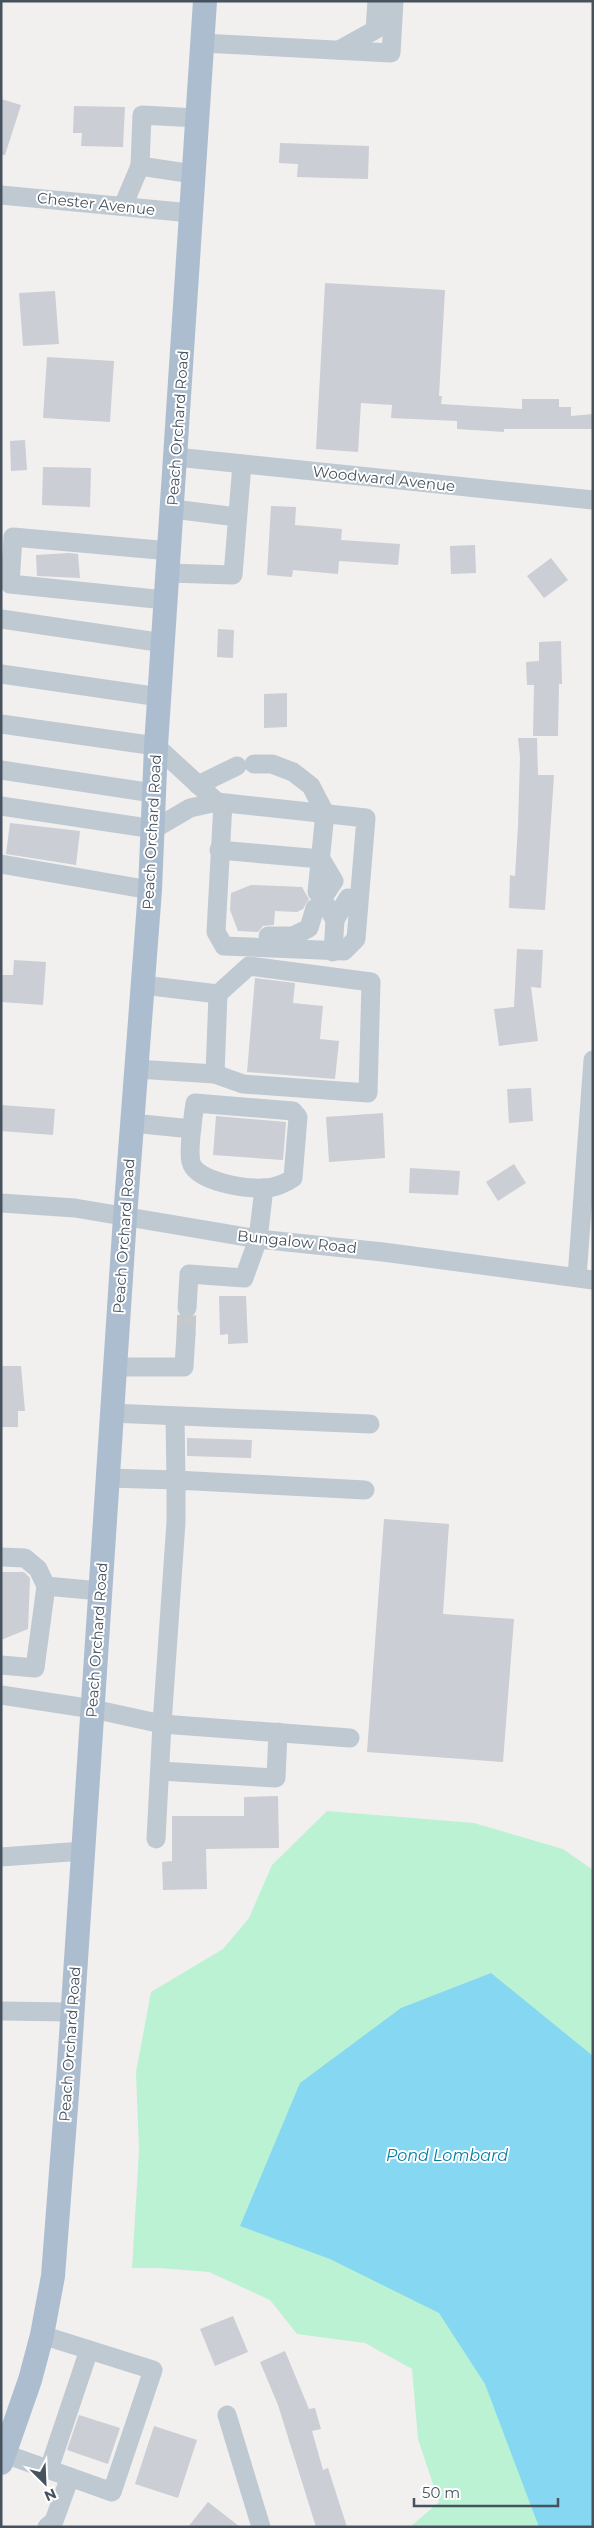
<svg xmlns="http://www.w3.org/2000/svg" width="594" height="2528" viewBox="0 0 594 2528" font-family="Montserrat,sans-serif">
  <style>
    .green { fill: #bbf2d3 }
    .water { fill: #85d7f2 }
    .building { fill: #cbced4 }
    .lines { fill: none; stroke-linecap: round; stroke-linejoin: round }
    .minor-tunnel { stroke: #c7c8cb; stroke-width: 19; stroke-dasharray: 19 9; stroke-linecap: butt }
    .minor { stroke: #bfc9d2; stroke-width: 19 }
    .major { stroke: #adbdd0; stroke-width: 24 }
    .labels { text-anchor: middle; stroke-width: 4; stroke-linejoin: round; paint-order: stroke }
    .street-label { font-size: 15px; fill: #46525e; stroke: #fff }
    .water-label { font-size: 16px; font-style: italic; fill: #047ca4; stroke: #fff }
  </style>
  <rect width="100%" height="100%" fill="#f2efef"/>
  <!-- green -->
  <path class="green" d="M327,1811L474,1823L563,1849L593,1870V2527H410L439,2502L418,2439L412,2369L365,2343L297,2334L270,2300L209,2272L159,2268H132L139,2151L136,2072L151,1992L223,1949L249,1918L272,1865Z"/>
  <!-- water -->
  <path class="water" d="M491,1973L593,2056V2527H539L485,2384L439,2313L330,2259L240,2226L300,2083L401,2008Z"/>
  <!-- building -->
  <g class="building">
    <path d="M1,99L21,105L5,155H1Z"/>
    <path d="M74,106L125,107L123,147L81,146L82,133H73Z"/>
    <path d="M280,143L369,146L368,179L297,177L298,164L279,163Z"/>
    <path d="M325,283L445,290L439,396H442L441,404L522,409V399H559V407H571V416L593,414V429H504V432L457,429V421L391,418L392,405L361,403L358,452L316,449Z"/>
    <path d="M55,291L59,344L23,346L19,293Z"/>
    <path d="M47,357L114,361L110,422L43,418Z"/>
    <path d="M25,440L27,470L11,471L10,441Z"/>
    <path d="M43,467L91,468L90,507L42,505Z"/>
    <path d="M271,506L296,507L295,525L342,529L341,540L400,544L398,565L339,561L338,574L293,570L292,577L267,575Z"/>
    <path d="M475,545L476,573L451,574L450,546Z"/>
    <path d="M69,553L78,554L80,578L37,576L36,555Z"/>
    <path d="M551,558L568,580L544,598L527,576Z"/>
    <path d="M218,629L234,630L233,658L217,657Z"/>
    <path d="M561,641L562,684H559L558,736H533L534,685H527L526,662L539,661V642Z"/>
    <path d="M287,693V727L264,728V694Z"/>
    <path d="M518,738H537L538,775H554L545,910L509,908L510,875L515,876L518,826L520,757Z"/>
    <path d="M10,823L80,831L76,865L6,854Z"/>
    <path d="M251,885L302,887L309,899L303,909L297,912L275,911L274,925L263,926L258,932L238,931L230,910L231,893Z"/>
    <path d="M517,949L543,950L541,988L531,987L538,1041L499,1046L494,1009L514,1007Z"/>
    <path d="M14,960L46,962L43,1005L1,1002L2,975H13Z"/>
    <path d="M255,978L295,983L293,1003L323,1006L320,1039L339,1041L335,1079L247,1072Z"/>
    <path d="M531,1088L533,1121L509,1123L507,1089Z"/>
    <path d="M1,1105L55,1109L53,1135L1,1131Z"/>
    <path d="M383,1113L385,1158L329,1162L326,1117Z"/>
    <path d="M216,1116L286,1122L283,1160L213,1155Z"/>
    <path d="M514,1164L526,1183L498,1201L486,1182Z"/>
    <path d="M410,1168L460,1171L458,1195L409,1193Z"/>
    <path d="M219,1296H246L248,1343L228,1344V1334L220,1335Z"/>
    <path d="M1,1366H21L25,1411H18V1427H1Z"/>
    <path d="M187,1438L252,1440L251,1458L187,1456Z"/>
    <path d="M384,1519L449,1524L443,1614L514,1619L503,1762L367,1752Z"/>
    <path d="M1,1572H24L30,1578L28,1629L1,1640Z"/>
    <path d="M278,1796L279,1848L206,1849L207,1889L163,1890L162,1862L172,1861V1816H244V1797Z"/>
    <path d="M233,2316L248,2352L215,2366L200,2329Z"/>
    <path d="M285,2351L309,2409L315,2408L321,2429L312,2431L323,2470L328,2468L347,2527H316L278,2405L260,2362Z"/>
    <path d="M79,2415L120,2428L108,2464L67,2450Z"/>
    <path d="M154,2426L197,2440L178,2498L135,2484Z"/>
    <path d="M208,2502L240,2527H188Z"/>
  </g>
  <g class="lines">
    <!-- minor-tunnel -->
    <path class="minor-tunnel" d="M186,1334L187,1308"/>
    <!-- minor -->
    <g class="minor">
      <path d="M202,43L391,53L394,1"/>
      <path d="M339,50L375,30L377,1"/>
      <path d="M193,174L140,166L142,115L197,118"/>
      <path d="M1,195L191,213"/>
      <path d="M123,206L140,166"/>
      <path d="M176,457L593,500"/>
      <path d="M173,509L237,517"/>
      <path d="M168,573L233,575L242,464"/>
      <path d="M165,600L10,584L13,537L170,551"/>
      <path d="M1,619L164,643"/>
      <path d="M1,674L160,697"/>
      <path d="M1,724L156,746L217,802"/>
      <path d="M254,764H272L293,772L311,786L325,813L317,892"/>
      <path d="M1,770L153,793"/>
      <path d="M198,785L237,766"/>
      <path d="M1,806L154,829L190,808L217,802L366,818L356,939L344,951L224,946L216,932L223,803"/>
      <path d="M219,850L321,859"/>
      <path d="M321,859L334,881L326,893"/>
      <path d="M1,864L150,890"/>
      <path d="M327,906L335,920L333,952"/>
      <path d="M335,920L348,898"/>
      <path d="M268,936H293L309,928L315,908"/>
      <path d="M136,1069L215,1074L218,994L143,985"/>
      <path d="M215,1074L243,1084L368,1093L371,982L249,966L218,994"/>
      <path d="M195,1103L293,1111L298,1117L293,1178C285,1184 273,1188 264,1188C246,1189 196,1182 191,1162C188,1150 193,1117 195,1103Z"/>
      <path d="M132,1123L192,1129"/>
      <path d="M1,1203L75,1208L258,1239L383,1252L593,1280"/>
      <path d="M577,1277L593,1060"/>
      <path d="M187,1308L189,1274L244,1278L258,1239L264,1188"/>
      <path d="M115,1367H184L186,1334"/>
      <path d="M111,1413L370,1424"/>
      <path d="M108,1478L176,1480L175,1417"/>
      <path d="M1,1557L25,1558L38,1569L46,1586L35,1668L1,1665"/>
      <path d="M46,1586L100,1591"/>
      <path d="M1,1695L93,1709L162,1724L176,1522V1480L365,1490"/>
      <path d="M160,1771L276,1778L278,1732"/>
      <path d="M156,1839L162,1724L350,1738"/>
      <path d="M1,1857L83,1851"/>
      <path d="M1,2011L72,2012"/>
      <path d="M227,2415L261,2527"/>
      <path d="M5,2454L112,2492L153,2370L42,2335"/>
      <path d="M49,2469L89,2350"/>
      <path d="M47,2527L54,2521L70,2477"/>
    </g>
    <!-- major -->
    <path class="major" d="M1,2463L30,2380L42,2335L53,2276L68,2081L125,1217L150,890L156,746L205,1"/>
  </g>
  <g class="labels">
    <!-- street labels -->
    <g class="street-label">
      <text transform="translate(96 204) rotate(6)" y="5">Chester Avenue</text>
      <text transform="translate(178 428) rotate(-86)" y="5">Peach Orchard Road</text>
      <text transform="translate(384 479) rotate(6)" y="5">Woodward Avenue</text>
      <text transform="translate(152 832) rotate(-87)" y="5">Peach Orchard Road</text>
      <text transform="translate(124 1236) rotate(-86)" y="5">Peach Orchard Road</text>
      <text transform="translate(297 1242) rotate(6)" y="5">Bungalow Road</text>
      <text transform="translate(97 1640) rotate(-86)" y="5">Peach Orchard Road</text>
      <text transform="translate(70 2044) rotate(-86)" y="5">Peach Orchard Road</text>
    </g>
    <!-- water labels -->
    <g class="water-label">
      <text x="447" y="2161">Pond Lombard</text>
    </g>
  </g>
  <!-- border -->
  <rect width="594" height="2528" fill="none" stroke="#46525e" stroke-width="5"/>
  <!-- north arrow -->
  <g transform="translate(45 2483) rotate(156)" stroke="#ffffff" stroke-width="4" paint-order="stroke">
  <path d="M0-4L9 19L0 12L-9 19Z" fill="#46525e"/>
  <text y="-8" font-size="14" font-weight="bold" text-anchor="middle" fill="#46525e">N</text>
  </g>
  <!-- scale -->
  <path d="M414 2498v8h144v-8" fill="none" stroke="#46525e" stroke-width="2.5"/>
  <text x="422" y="2498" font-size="15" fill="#46525e" stroke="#ffffff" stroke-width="4" paint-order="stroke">50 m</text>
</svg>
